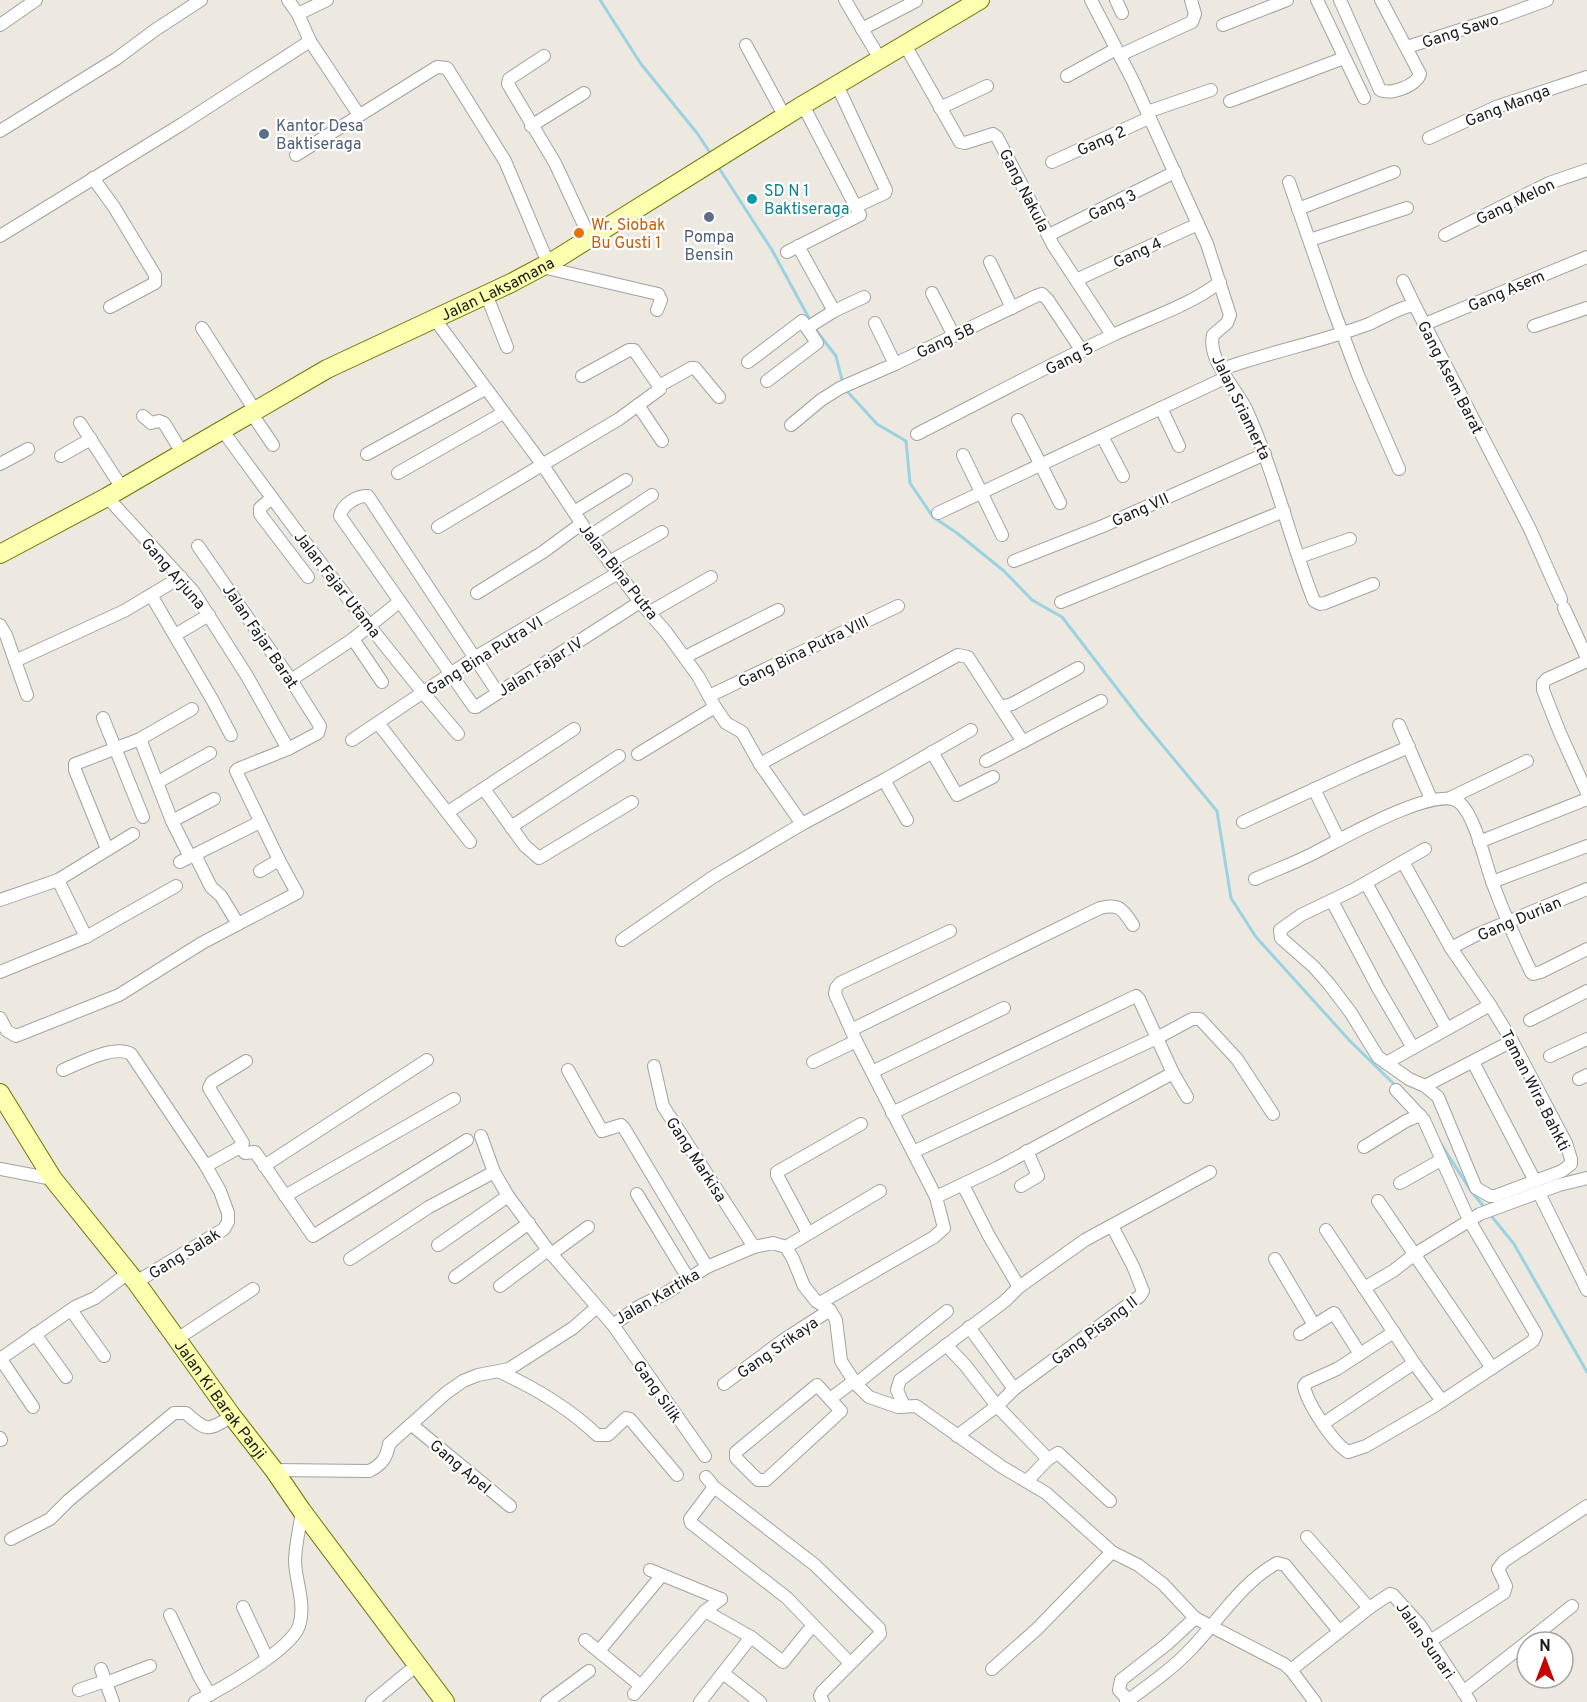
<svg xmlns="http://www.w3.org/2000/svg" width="1587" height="1702" viewBox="0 0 1587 1702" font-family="Overpass,sans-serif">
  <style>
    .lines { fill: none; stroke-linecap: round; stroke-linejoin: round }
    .stream { stroke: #9bd2e1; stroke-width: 3 }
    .street-casing { stroke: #a2a2a2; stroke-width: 14 }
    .secondary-casing { stroke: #6a7500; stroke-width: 20 }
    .street { stroke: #fff; stroke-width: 12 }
    .secondary { stroke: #fcffad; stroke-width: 18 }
    .service-dot { fill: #5c6f8a; stroke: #fff; stroke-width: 2 }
    .culture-dot { fill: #0f9aa8; stroke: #fff; stroke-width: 2 }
    .food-dot { fill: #e8710a; stroke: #fff; stroke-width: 2 }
    .labels { text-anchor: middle; stroke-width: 4.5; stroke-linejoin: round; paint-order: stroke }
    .street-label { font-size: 16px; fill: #1b1b1b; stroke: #fff }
    .service-label { font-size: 16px; fill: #4e5e75; stroke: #fff; text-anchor: start }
    .culture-label { font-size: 16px; fill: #0d838f; stroke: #fff; text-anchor: start }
    .food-label { font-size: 16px; fill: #c56008; stroke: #fff; text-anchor: start }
  </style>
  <rect width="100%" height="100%" fill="#eee9e0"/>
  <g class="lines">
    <!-- stream -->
    <g class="stream">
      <path d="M600,0L641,64L697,133L711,154"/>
      <path d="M717,165L772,250L810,320"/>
      <path d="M815,329L836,356L843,384"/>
      <path d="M846,390L877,424L906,441L910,483L933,517L957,533L1004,571L1032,600L1062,617L1139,717L1217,811L1231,898L1256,937L1350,1041L1397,1087"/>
      <path d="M1441,1144L1471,1191L1485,1208"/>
      <path d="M1489,1213L1514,1244L1587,1372"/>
    </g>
    <!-- street casing -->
    <g class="street-casing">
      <g id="street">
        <path d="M288,0L298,14L310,41L359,115"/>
        <path d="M845,0L880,59"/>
        <path d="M1091,0L1133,81L1207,244L1230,315L1227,323L1213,335C1207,359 1236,389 1246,409C1275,473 1289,537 1314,601L1320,604L1325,603L1373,584"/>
        <path d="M1116,0L1122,13"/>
        <path d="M1317,0L1364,98"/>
        <path d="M1340,0L1380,90C1391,95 1416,86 1420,74L1381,0"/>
        <path d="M298,14L327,0"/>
        <path d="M0,25L36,0"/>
        <path d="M1223,25L1287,0"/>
        <path d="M862,29L916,1"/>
        <path d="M746,45L785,117"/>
        <path d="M905,45L960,142L965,143L993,134L997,137L1053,245L1112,335"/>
        <path d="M1407,47L1501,17L1547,0"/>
        <path d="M1120,55L1192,22L1195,14L1191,0"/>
        <path d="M544,56L509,79L508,84L555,163L590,238"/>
        <path d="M1067,76L1116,49"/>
        <path d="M837,85L886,190L885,193L857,206"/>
        <path d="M1230,101L1344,58"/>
        <path d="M940,108L987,86"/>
        <path d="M1147,112L1211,90"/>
        <path d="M531,126L584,93"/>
        <path d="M0,131L116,59L155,30L201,0"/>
        <path d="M1429,138L1496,107L1587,77"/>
        <path d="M296,155L437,67L447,68L505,161L548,263"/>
        <path d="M1052,162L1149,118"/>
        <path d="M93,178L114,207L155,275V283L110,307"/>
        <path d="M1289,182L1332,306L1358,375L1399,469"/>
        <path d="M1298,209L1394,172"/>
        <path d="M1049,235L1175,172"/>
        <path d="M1445,235L1549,183L1587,170"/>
        <path d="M0,236L182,124L310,41"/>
        <path d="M1310,240L1407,208"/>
        <path d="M798,246L834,311L864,297"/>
        <path d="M787,252L860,215L803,105"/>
        <path d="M990,262L1012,308"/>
        <path d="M542,267L658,294L661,300L657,310"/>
        <path d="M1076,280L1198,224"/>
        <path d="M1403,281L1415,306"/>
        <path d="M932,293L954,336"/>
        <path d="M486,294L507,347"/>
        <path d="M434,318L542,464L590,536L640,602L666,632L698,676L715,707L726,723L742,732L760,764L802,824"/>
        <path d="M875,323L895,364"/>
        <path d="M1425,324L1587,257"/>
        <path d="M1534,326L1587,308"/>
        <path d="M202,328L256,412"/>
        <path d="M748,362L802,321L807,328L834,311"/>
        <path d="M1222,369C1270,352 1321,342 1369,324C1380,319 1406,304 1415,306L1529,527L1561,599"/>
        <path d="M582,376L629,350H634L659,386"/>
        <path d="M767,381L817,343L807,328"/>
        <path d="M638,405L662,441"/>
        <path d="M1161,408L1179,446"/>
        <path d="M252,414L273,445"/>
        <path d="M143,416L151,423L159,421L164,423L183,454"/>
        <path d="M1018,420L1060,503"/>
        <path d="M80,423L122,488"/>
        <path d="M791,425L821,400L840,388L895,364L1036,296L1042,294L1048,300L1082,351"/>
        <path d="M223,431C298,534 375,637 458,734"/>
        <path d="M917,434C982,401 1047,366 1113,335C1149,318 1189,306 1220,282"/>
        <path d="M1102,436L1123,476"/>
        <path d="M367,454L485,389"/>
        <path d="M963,455L1002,535"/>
        <path d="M61,456L91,439"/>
        <path d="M0,464L28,449"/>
        <path d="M398,473L503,413"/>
        <path d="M107,497L193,591L247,676L288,749"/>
        <path d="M272,498L260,508V514L308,577"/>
        <path d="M574,512L626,480"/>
        <path d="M938,513L1225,378"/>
        <path d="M438,527L619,419L660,389L659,386L691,368H695L719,397"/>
        <path d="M590,536L652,495"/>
        <path d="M1299,557L1350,539"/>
        <path d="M1014,561L1103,526L1265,454"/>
        <path d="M609,562L662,532"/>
        <path d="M477,593L543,552L581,524"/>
        <path d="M151,595L213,701L231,735"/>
        <path d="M1061,602L1284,511"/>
        <path d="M1564,608L1587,658"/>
        <path d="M650,612L711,577"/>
        <path d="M0,625L6,635L27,695"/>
        <path d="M175,635L209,615"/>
        <path d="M353,639L382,682"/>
        <path d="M685,657L778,610"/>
        <path d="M15,661L124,611L181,577"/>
        <path d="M1587,661L1547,679L1543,683V690L1560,733L1587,793"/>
        <path d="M291,680L353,639L399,602"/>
        <path d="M498,693L368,496C357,495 342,505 340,516L474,707H476L498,693L640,602"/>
        <path d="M709,696L898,606"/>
        <path d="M1001,707L1012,704L1078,668"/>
        <path d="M103,718L143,817"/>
        <path d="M378,723L470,842"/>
        <path d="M1399,725L1431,799"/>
        <path d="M140,739L172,821L190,857"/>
        <path d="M352,740L474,658L618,573"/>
        <path d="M932,752L957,795L993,777"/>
        <path d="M638,754L715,707"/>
        <path d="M986,761L1101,701"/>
        <path d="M760,764L958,655L968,657L1023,742"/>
        <path d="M884,780L907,820"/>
        <path d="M158,782L210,753"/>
        <path d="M484,789L525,846L539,858L632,802"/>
        <path d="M1314,789L1339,840"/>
        <path d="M1450,798L1527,761"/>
        <path d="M448,812L574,729"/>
        <path d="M172,821L214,799"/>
        <path d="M1243,822L1358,769L1409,747"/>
        <path d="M511,827L619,756"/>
        <path d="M1479,842L1587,799"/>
        <path d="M107,849L75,770V764L140,739L192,709"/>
        <path d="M195,855L211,887L221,896L238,924"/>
        <path d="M180,862L260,822"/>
        <path d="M1403,862L1451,948L1490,1005L1512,1041L1566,1143L1571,1159V1164L1562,1171L1495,1196H1490L1476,1188L1438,1097L1425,1086L1409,1079L1378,1057L1351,1013L1329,984L1314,967L1281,938L1280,930L1301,915L1353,890L1425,849"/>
        <path d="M260,871L279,860"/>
        <path d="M1255,879C1273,871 1292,864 1310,855C1335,843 1438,782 1460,803C1476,818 1485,863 1493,884C1504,914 1517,943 1531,972L1533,974L1541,972L1587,949"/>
        <path d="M58,880L86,937"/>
        <path d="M1492,882L1587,846"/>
        <path d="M1366,883L1447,1029"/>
        <path d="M0,900L58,880L133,834"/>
        <path d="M1332,901L1378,988L1413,1048"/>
        <path d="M622,940L713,877L802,824L884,780L971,730"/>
        <path d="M1451,948L1476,935L1587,889"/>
        <path d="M0,972L86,937L176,886"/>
        <path d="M0,1018L7,1031L16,1036L119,995L202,943L297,893L279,860L236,771L238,769L288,749L318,733L320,726L291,680L198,546"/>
        <path d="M1530,1020L1587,991"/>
        <path d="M851,1030L1100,908C1120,903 1123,910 1133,925"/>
        <path d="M1550,1056L1587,1039"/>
        <path d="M813,1062L856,1041"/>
        <path d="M1473,1062L1535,1181"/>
        <path d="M1386,1063L1490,1005"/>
        <path d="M654,1066L663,1106L754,1247"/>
        <path d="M63,1070C80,1063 115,1044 131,1054L206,1166L220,1191L228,1213V1222L224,1229L136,1282"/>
        <path d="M568,1070L602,1131L621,1125L624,1128L707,1267"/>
        <path d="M872,1072L1004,1008"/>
        <path d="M1579,1079L1587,1075"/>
        <path d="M1425,1086L1512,1041"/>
        <path d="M892,1113L1136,996L1139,999L1173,1073L1187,1097"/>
        <path d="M481,1136L494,1172L508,1196L548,1250L613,1325L705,1456"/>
        <path d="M240,1147L245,1153L255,1152L313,1236L467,1140"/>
        <path d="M1364,1147L1406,1121L1420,1115"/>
        <path d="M913,1152L1157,1038L1192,1019H1200L1237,1059L1273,1114"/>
        <path d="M206,1166L242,1146L243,1143L209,1088L212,1082L246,1061"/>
        <path d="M264,1166L427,1060"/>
        <path d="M0,1169L53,1179"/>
        <path d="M1400,1183L1441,1160"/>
        <path d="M963,1185L989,1236L1019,1287"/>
        <path d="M1021,1186L1038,1176L1027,1151"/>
        <path d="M1539,1193L1587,1290"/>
        <path d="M637,1194L688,1278"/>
        <path d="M285,1196L454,1099"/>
        <path d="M936,1197L997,1168L1173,1073"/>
        <path d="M1378,1201L1492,1368"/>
        <path d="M1326,1230L1414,1363L1442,1401"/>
        <path d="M808,1233L777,1175V1172L861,1124"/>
        <path d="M438,1245L508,1196"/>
        <path d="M786,1247L880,1191"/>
        <path d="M551,1254L588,1227"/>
        <path d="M350,1259L429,1207L494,1172"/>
        <path d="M1275,1259L1314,1325"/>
        <path d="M455,1277L529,1223"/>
        <path d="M500,1286L548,1250"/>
        <path d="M1364,1288L1393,1271L1415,1254L1480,1214L1559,1185L1587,1178"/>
        <path d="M820,1303L934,1237L944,1228L936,1197L856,1041L835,994L836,988L840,983L950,931"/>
        <path d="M71,1310L104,1356"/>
        <path d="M613,1325L638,1307L666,1293L707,1267L754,1247L773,1243L786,1247L793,1259L804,1286L816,1301L830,1310L836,1320L841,1361L856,1384L869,1397L898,1407L916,1406L1002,1467L1046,1493L1112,1552L1138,1565L1163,1584L1195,1618L1284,1664L1291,1670L1315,1702"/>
        <path d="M969,1327L1014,1389"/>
        <path d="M1394,1332L1337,1369L1306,1383L1304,1386C1307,1403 1333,1443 1348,1452L1366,1446L1433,1407L1533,1341L1536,1334L1469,1220L1424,1120L1396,1090"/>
        <path d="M35,1334L66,1377"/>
        <path d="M1300,1334L1334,1313L1360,1354"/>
        <path d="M177,1339L253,1289"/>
        <path d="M946,1345L965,1365L997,1406L1048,1459"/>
        <path d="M0,1358L33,1407"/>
        <path d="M0,1359L75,1307L95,1298L128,1273"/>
        <path d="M500,1372C535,1388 569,1408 597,1435H608L626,1418L630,1419L677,1475"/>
        <path d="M724,1384L782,1341L830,1310"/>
        <path d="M856,1384L947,1311"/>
        <path d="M817,1385L841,1411L766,1480H758L736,1458V1452Z"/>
        <path d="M830,1399L854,1381"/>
        <path d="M904,1406L897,1390L900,1380L1005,1301L1019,1287L1085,1240L1210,1172"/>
        <path d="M1324,1423L1414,1363"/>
        <path d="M412,1425L510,1506"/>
        <path d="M957,1436L997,1406L1014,1389L1140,1296L1143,1291L1133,1266L1112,1226"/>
        <path d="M0,1438L1,1440"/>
        <path d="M274,1470L369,1471C382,1465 387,1457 389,1444L446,1393L463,1381L478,1375L509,1369L573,1328L597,1307"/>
        <path d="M706,1477L714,1487L815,1565L879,1628L880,1634L822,1692L820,1696L823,1702"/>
        <path d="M1027,1481L1048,1459L1058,1453L1110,1501"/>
        <path d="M714,1487L690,1519L691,1523L787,1598L850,1663"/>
        <path d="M1307,1537L1369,1608"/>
        <path d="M11,1539L50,1519L69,1500L174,1413H186C207,1432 208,1431 232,1416"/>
        <path d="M650,1570L721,1599"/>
        <path d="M243,1607L267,1658"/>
        <path d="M705,1611L751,1637"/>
        <path d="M170,1615L199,1676L210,1695"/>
        <path d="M585,1640L641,1686"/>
        <path d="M1430,1641L1504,1593L1506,1586L1498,1569L1504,1561L1587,1506"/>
        <path d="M1527,1642L1572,1606"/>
        <path d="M599,1651L662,1575"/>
        <path d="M101,1669L113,1702"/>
        <path d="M992,1669L1037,1629L1112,1552"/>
        <path d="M1291,1670L1369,1608L1390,1594L1393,1595L1420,1625L1470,1702"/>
        <path d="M723,1673L760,1702"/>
        <path d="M106,1683L150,1666"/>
        <path d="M79,1690L105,1681"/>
        <path d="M1463,1692L1527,1642"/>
        <path d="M634,1694L705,1611L721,1599"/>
        <path d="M1128,1700L1119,1690L1121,1680L1167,1644L1195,1618"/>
        <path d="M195,1702C218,1691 291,1650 299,1626C306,1605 296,1583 295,1562C295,1545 300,1527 302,1511"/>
        <path d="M372,1702L418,1664"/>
        <path d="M547,1702L589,1671"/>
        <path d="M700,1702L751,1637L783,1662L813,1625"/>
        <path d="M1126,1702C1148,1686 1172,1669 1191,1649C1218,1621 1242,1582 1277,1563L1285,1565L1339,1631"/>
      </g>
    </g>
    <!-- secondary casing -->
    <g class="secondary-casing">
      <g id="secondary">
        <path id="s1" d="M0,554L107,497L327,369L511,283L558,258L803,105L980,0"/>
        <path id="s2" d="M0,1093L53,1179L136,1282L232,1416L274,1470L302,1511L445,1702"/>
      </g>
    </g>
    <!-- street -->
    <use href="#street" class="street"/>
    <!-- secondary -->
    <use href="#secondary" class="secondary"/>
  </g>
  <!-- markers -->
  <g class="service-dot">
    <circle cx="264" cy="134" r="6"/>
    <circle cx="709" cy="217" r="6"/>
  </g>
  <circle class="culture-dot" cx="752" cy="199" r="6"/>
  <circle class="food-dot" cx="579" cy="233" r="6"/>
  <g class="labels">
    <!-- street labels -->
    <g class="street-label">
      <text transform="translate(1460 30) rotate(-18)" y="6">Gang Sawo</text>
      <text transform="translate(1507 105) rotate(-21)" y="6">Gang Manga</text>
      <text transform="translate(1101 140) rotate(-24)" y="6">Gang 2</text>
      <text transform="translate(1025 190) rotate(63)" y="6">Gang Nakula</text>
      <text transform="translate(1515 201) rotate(-26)" y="6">Gang Melon</text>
      <text transform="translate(1112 204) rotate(-26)" y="6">Gang 3</text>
      <text transform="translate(1137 252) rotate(-25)" y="6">Gang 4</text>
      <text dy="6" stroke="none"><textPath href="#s1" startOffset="564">Jalan Laksamana</textPath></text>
      <text transform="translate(1506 290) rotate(-23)" y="6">Gang Asem</text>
      <text transform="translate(945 340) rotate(-25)" y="6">Gang 5B</text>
      <text transform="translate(1069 358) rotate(-27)" y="6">Gang 5</text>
      <text transform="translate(1451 377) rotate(63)" y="6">Gang Asem Barat</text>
      <text transform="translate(1242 407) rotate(64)" y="6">Jalan Sriamerta</text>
      <text transform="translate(1140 509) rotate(-24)" y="6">Gang VII</text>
      <text transform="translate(619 571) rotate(52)" y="6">Jalan Bina Putra</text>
      <text transform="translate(174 573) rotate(49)" y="6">Gang Arjuna</text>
      <text transform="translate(338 584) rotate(52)" y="6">Jalan Fajar Utama</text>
      <text transform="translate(261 636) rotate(56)" y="6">Jalan Fajar Barat</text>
      <text transform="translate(803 651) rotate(-26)" y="6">Gang Bina Putra VIII</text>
      <text transform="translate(484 655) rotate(-32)" y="6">Gang Bina Putra VI</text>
      <text transform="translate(540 666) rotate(-32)" y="6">Jalan Fajar IV</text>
      <text transform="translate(1519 918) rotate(-23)" y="6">Gang Durian</text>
      <text transform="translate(1536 1090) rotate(63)" y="6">Taman Wira Bahkti</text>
      <text transform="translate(697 1159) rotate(57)" y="6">Gang Markisa</text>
      <text transform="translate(184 1253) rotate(-32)" y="6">Gang Salak</text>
      <text transform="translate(657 1296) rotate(-30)" y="6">Jalan Kartika</text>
      <text transform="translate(1094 1330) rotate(-37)" y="6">Gang Pisang II</text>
      <text transform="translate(777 1347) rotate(-35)" y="6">Gang Srikaya</text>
      <text transform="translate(658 1391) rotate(55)" y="6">Gang Silik</text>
      <text dy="6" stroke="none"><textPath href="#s2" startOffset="378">Jalan Ki Barak Panji</textPath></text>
      <text transform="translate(461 1466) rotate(40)" y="6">Gang Apel</text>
      <text transform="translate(1426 1640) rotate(55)" y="6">Jalan Sunari</text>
    </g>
    <!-- service labels -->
    <g class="service-label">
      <text x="276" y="131">Kantor Desa<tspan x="276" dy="18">Baktiseraga</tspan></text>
      <text x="709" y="242" text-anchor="middle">Pompa<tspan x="709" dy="18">Bensin</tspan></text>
    </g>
    <!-- culture labels -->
    <g class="culture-label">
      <text x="764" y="196">SD N 1<tspan x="764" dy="18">Baktiseraga</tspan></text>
    </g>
    <!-- food labels -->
    <g class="food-label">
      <text x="591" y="230">Wr. Siobak<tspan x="591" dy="18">Bu Gusti 1</tspan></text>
    </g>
  </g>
  <!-- north arrow -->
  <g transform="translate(1545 1660)"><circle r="28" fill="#ffffff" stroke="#a4a4a4" stroke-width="1.5"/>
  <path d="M0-4.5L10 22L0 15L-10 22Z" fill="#c70003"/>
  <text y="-9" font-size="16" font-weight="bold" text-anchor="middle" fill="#1b1b1b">N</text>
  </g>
</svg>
